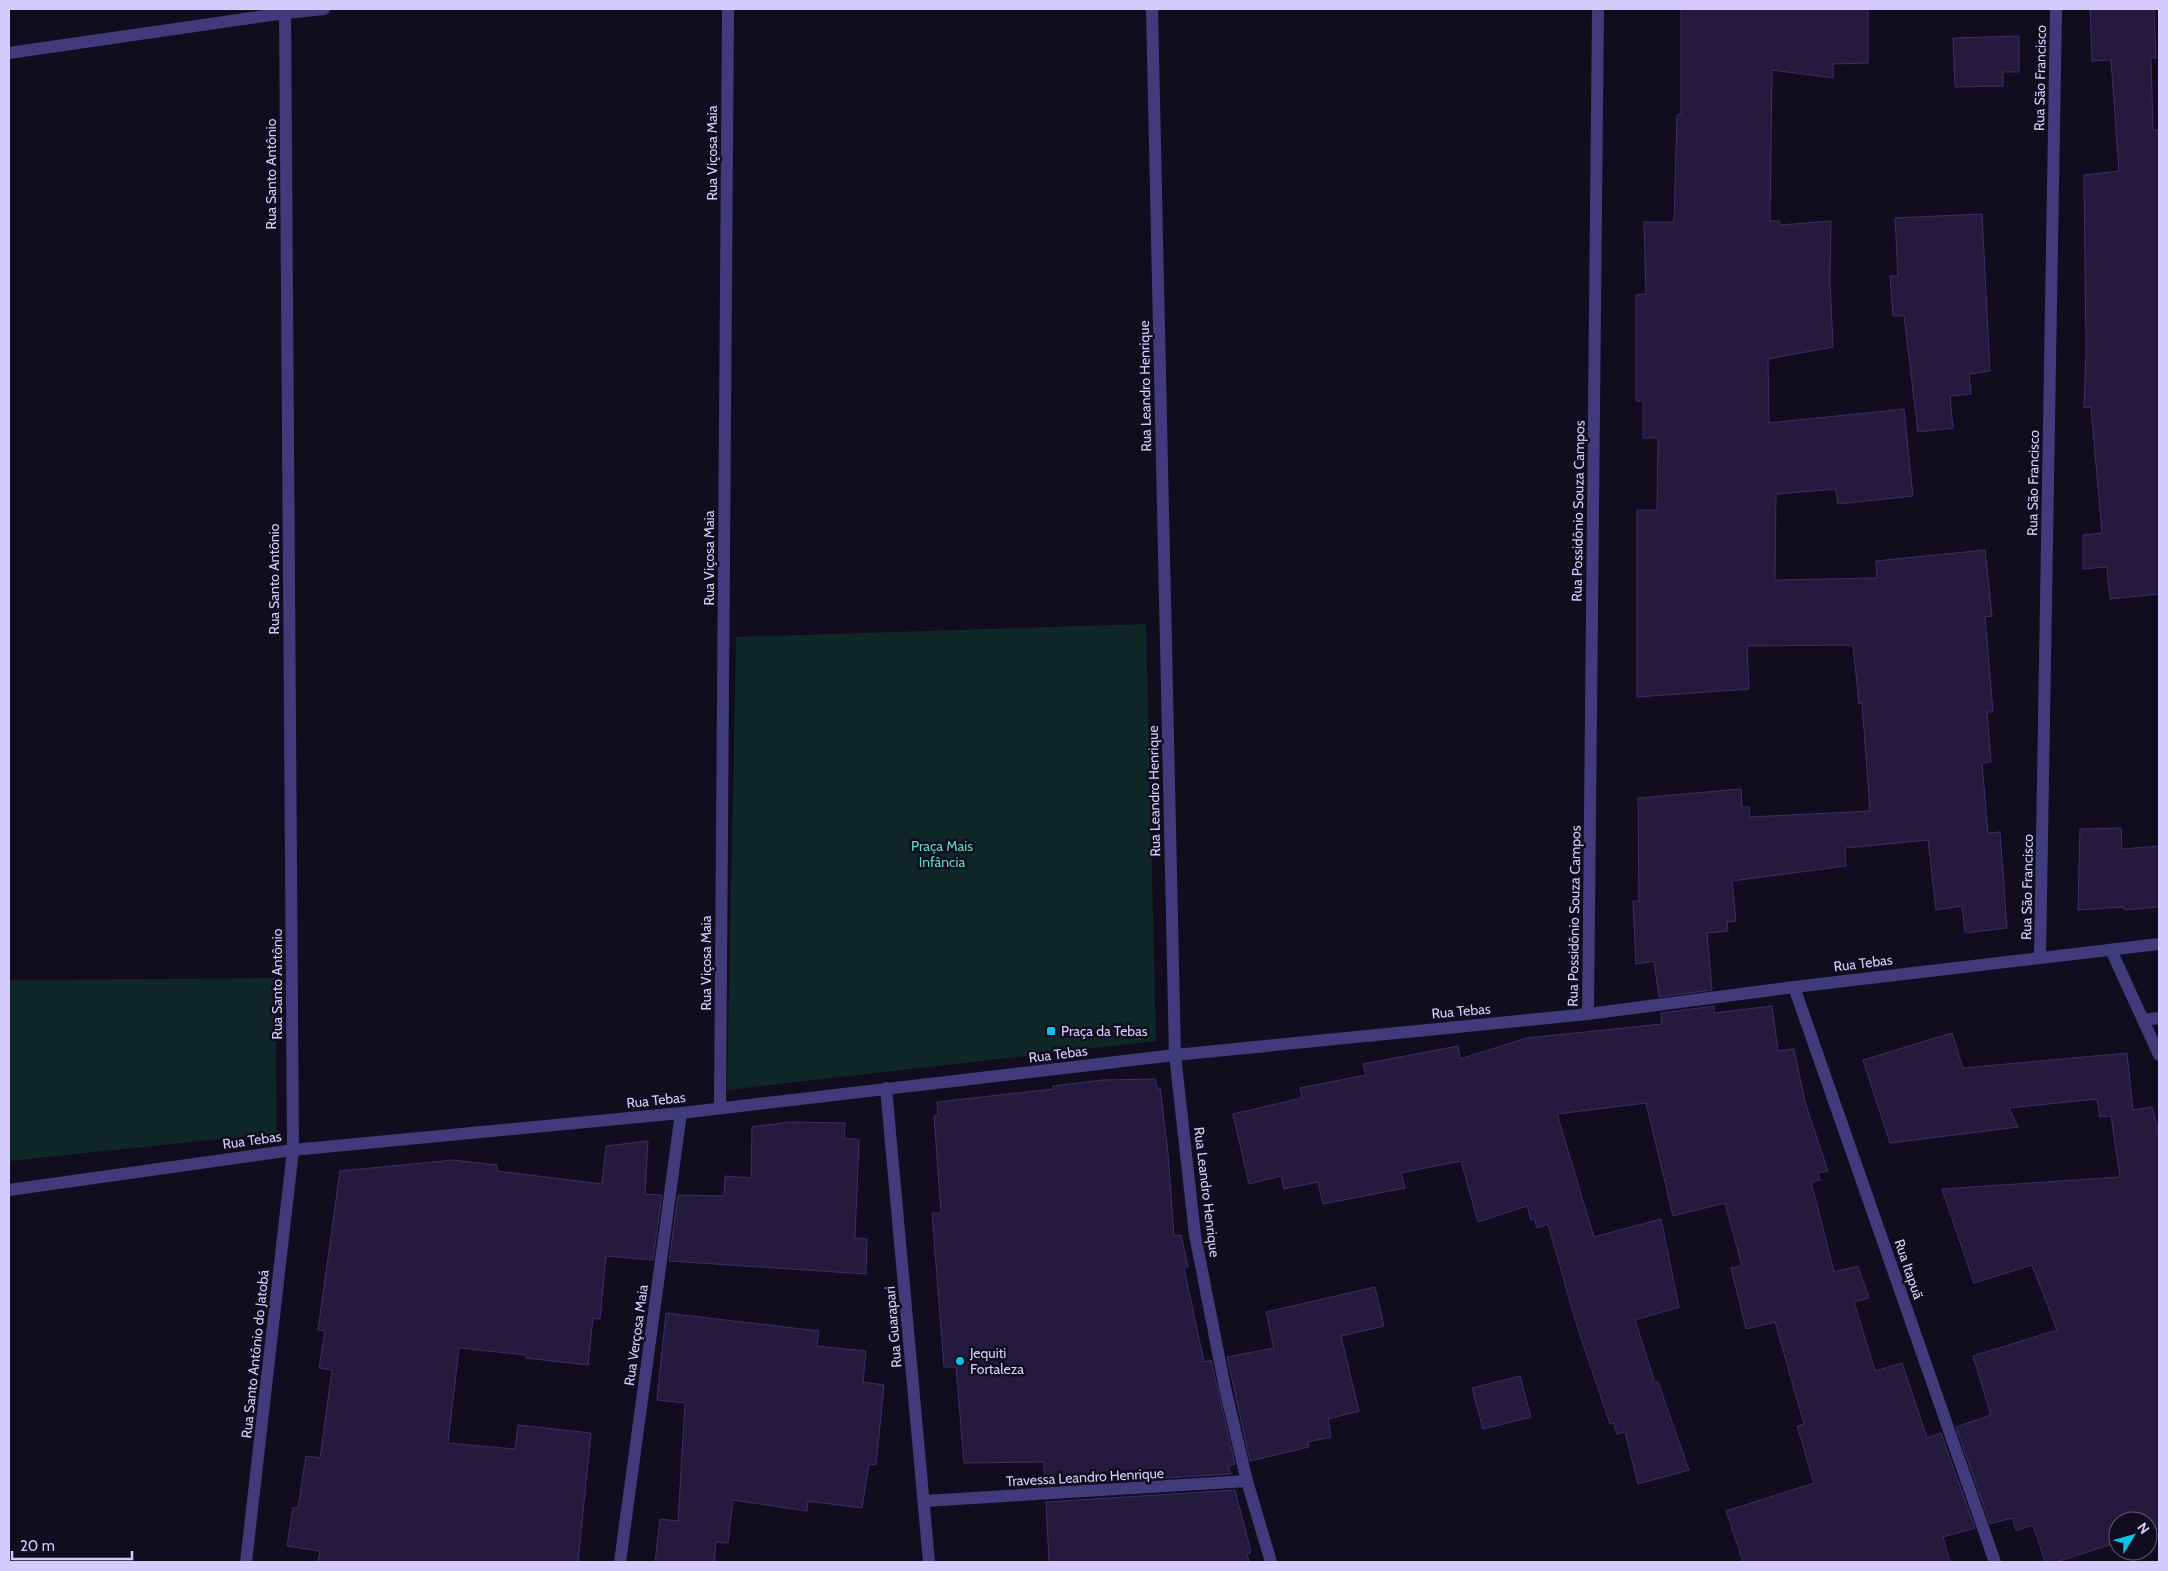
<svg xmlns="http://www.w3.org/2000/svg" width="2168" height="1571" viewBox="0 0 2168 1571" font-family="Cabin,sans-serif">
  <style>
    .green { fill: #102728 }
    .building { fill: #241a3e; stroke: #3d2d69 }
    .lines { fill: none; stroke-linecap: round; stroke-linejoin: round }
    .minor { stroke: #413a7b; stroke-width: 12 }
    .poi-dot { fill: #0ac3eb; stroke: #110d1e; stroke-width: 2 }
    .labels { text-anchor: middle; stroke-width: 5; stroke-linejoin: round; paint-order: stroke }
    .street-label { font-size: 14px; fill: #d5ccfd; stroke: #110d1e }
    .park-label { font-size: 14px; fill: #5cd9c3; stroke: #110d1e }
    .poi-label { font-size: 14px; fill: #d5ccfd; stroke: #110d1e; text-anchor: start }
  </style>
  <rect width="100%" height="100%" fill="#110d1e"/>
  <!-- green -->
  <g class="green">
    <path d="M1146,624L1156,1041L727,1090L736,637Z"/>
    <path d="M275,978L277,1133L9,1161V980Z"/>
  </g>
  <!-- building -->
  <g class="building">
    <path d="M1681,9H1868V63L1833,64V78L1772,70L1770,221H1780V225L1831,221L1830,281L1833,347L1768,359L1769,423L1904,409L1913,496L1838,504L1836,489L1776,494L1775,580L1877,578L1876,561L1985,550L1992,616L1985,617L1993,712H1987L1991,762L1982,763L1988,833L2000,832L2007,928L1965,933L1962,906L1936,910L1928,840L1845,848L1846,866L1732,881L1736,921L1727,922L1728,931L1707,933L1712,990L1659,997L1654,961L1636,964L1633,901H1639L1638,798L1741,789L1742,807H1749L1750,817L1870,811L1862,703L1859,704L1853,645L1747,646L1749,689L1637,697V510H1657L1658,438H1643V401H1636V295L1646,294L1644,222H1674L1677,115L1681,114Z"/>
    <path d="M2090,9H2154L2156,58H2151L2153,130H2159V594L2110,599L2107,567L2083,569V535L2102,533L2091,407L2084,408L2086,352L2084,175L2119,171L2111,60L2092,61Z"/>
    <path d="M2019,36V72H2003V86L1955,87L1953,38Z"/>
    <path d="M1982,214L1990,371L1969,374L1971,394L1950,396L1953,428L1918,432L1904,316H1893L1890,276H1898L1895,218Z"/>
    <path d="M2121,828L2122,849L2159,846V907L2124,910V907L2078,910L2080,829Z"/>
    <path d="M1714,1006V1013L1772,1006L1778,1051L1794,1049L1805,1102L1828,1171L1818,1173L1820,1180L1811,1182L1834,1272L1858,1266L1869,1298L1854,1302L1875,1371L1902,1363L1927,1438L1941,1433L1975,1528L1943,1537L1950,1562H1743L1726,1511L1814,1483L1797,1426L1804,1424L1775,1322L1746,1329L1731,1268L1742,1266L1725,1203L1673,1216L1646,1103L1557,1114L1594,1237L1661,1219L1679,1307L1635,1320L1655,1383L1658,1382L1689,1470L1638,1484L1625,1432L1617,1434L1614,1423L1610,1424L1577,1326L1548,1224L1537,1228L1534,1219L1531,1220L1527,1206L1478,1222L1461,1161L1401,1173L1405,1188L1323,1204L1318,1182L1284,1189L1281,1176L1249,1184L1233,1114L1302,1098L1300,1088L1366,1075L1363,1064L1458,1046L1460,1059L1527,1038L1662,1024L1661,1013Z"/>
    <path d="M1952,1033L1963,1068L2127,1053L2133,1110L2152,1107L2159,1134V1528L2148,1532V1521H2118V1542L2056,1562H2045L2033,1525L2016,1531L2012,1518L1990,1524L1956,1427L1991,1415L1973,1356L2057,1330L2032,1265L1974,1283L1942,1189L2120,1177L2111,1116L2100,1117L2097,1099L2009,1108L2018,1127L1890,1143L1863,1060Z"/>
    <path d="M1155,1079L1157,1088H1160L1168,1153L1174,1236L1181,1235L1188,1267L1184,1268L1204,1362L1211,1360L1235,1464L1228,1466L1231,1474L1045,1485L1044,1462L964,1463L956,1367H944L932,1213H941L934,1116L938,1115L937,1102L1053,1089V1086L1103,1080Z"/>
    <path d="M790,1122L845,1123L844,1139H859L855,1238L867,1239L866,1274L669,1261L678,1195L724,1196L725,1176L751,1178L752,1127Z"/>
    <path d="M648,1141L645,1194L662,1195L653,1260L606,1256L600,1319L593,1318L588,1365L526,1358V1355L459,1348L448,1443L515,1449L518,1425L591,1433L578,1562H318L320,1551L287,1546L293,1507L298,1508L306,1456L320,1458L332,1370L319,1368L325,1331L318,1330L340,1171L453,1160L497,1165V1171L602,1184L606,1146Z"/>
    <path d="M1375,1287L1384,1326L1341,1336L1359,1411L1328,1419L1331,1437L1308,1442L1309,1447L1250,1461L1227,1357L1274,1348L1266,1312Z"/>
    <path d="M666,1313L819,1331L817,1346L866,1351L863,1382L884,1385L876,1465L869,1464L862,1508L808,1501L807,1511L733,1500L728,1543L716,1542L714,1562H655L660,1519L678,1521L685,1403L657,1400Z"/>
    <path d="M1520,1376L1531,1417L1483,1429L1472,1388Z"/>
    <path d="M1235,1490L1251,1552L1247,1554L1249,1562H1049L1046,1502Z"/>
  </g>
  <g class="lines">
    <!-- minor -->
    <g class="minor">
      <path d="M1152,9L1175,1055L1195,1235L1225,1388L1247,1481L1271,1562"/>
      <path d="M9,53L285,13L324,9"/>
      <path d="M2111,950L2159,1055"/>
      <path d="M2040,957L2056,9"/>
      <path d="M1794,987L1995,1562"/>
      <path d="M1588,1014L1598,9"/>
      <path d="M2143,1020L2159,1018"/>
      <path d="M886,1088L929,1562"/>
      <path d="M720,1107L728,9"/>
      <path d="M9,1190L293,1150L681,1113L1175,1055L1588,1014L1794,987L2159,944"/>
      <path d="M925,1501L1247,1481"/>
      <path d="M246,1562L293,1150L285,9"/>
      <path d="M620,1562L681,1113"/>
    </g>
  </g>
  <!-- markers -->
  <g class="poi-dot">
    <rect x="1046" y="1026" width="10" height="10" rx="2.5"/>
    <circle cx="960" cy="1361" r="5"/>
  </g>
  <g class="labels">
    <!-- street labels -->
    <g class="street-label">
      <text transform="translate(2040 78) rotate(-89)" y="5">Rua São Francisco</text>
      <text transform="translate(712 153) rotate(-90)" y="5">Rua Viçosa Maia</text>
      <text transform="translate(271 174) rotate(-90)" y="5">Rua Santo Antônio</text>
      <text transform="translate(1145 386) rotate(-91)" y="5">Rua Leandro Henrique</text>
      <text transform="translate(2033 483) rotate(-89)" y="5">Rua São Francisco</text>
      <text transform="translate(1578 511) rotate(-89)" y="5">Rua Possidônio Souza Campos</text>
      <text transform="translate(709 558) rotate(-90)" y="5">Rua Viçosa Maia</text>
      <text transform="translate(274 579) rotate(-90)" y="5">Rua Santo Antônio</text>
      <text transform="translate(1154 791) rotate(-91)" y="5">Rua Leandro Henrique</text>
      <text transform="translate(2027 887) rotate(-89)" y="5">Rua São Francisco</text>
      <text transform="translate(1574 916) rotate(-89)" y="5">Rua Possidônio Souza Campos</text>
      <text transform="translate(706 963) rotate(-90)" y="5">Rua Viçosa Maia</text>
      <text transform="translate(1863 963) rotate(-7)" y="5">Rua Tebas</text>
      <text transform="translate(277 984) rotate(-90)" y="5">Rua Santo Antônio</text>
      <text transform="translate(1461 1011) rotate(-5)" y="5">Rua Tebas</text>
      <text transform="translate(1058 1054) rotate(-7)" y="5">Rua Tebas</text>
      <text transform="translate(656 1100) rotate(-6)" y="5">Rua Tebas</text>
      <text transform="translate(252 1140) rotate(-8)" y="5">Rua Tebas</text>
      <text transform="translate(1207 1192) rotate(83)" y="5">Rua Leandro Henrique</text>
      <text transform="translate(1909 1269) rotate(71)" y="5">Rua Itapuã</text>
      <text transform="translate(893 1327) rotate(-95)" y="5">Rua Guarapari</text>
      <text transform="translate(636 1335) rotate(-82)" y="5">Rua Verçosa Maia</text>
      <text transform="translate(255 1354) rotate(-84)" y="5">Rua Santo Antônio do Jatobá</text>
      <text transform="translate(1085 1477) rotate(-3)" y="5">Travessa Leandro Henrique</text>
    </g>
    <!-- park labels -->
    <g class="park-label">
      <text x="942" y="851">Praça Mais<tspan x="942" dy="16">Infância</tspan></text>
    </g>
    <!-- poi labels -->
    <g class="poi-label">
      <text x="1061" y="1036">Praça da Tebas</text>
      <text x="970" y="1358">Jequiti<tspan x="970" dy="16">Fortaleza</tspan></text>
    </g>
  </g>
  <!-- border -->
  <rect width="2168" height="1571" fill="none" stroke="#d5ccfd" stroke-width="20"/>
  <!-- north arrow -->
  <g transform="translate(2133 1536) rotate(53)"><circle r="24" fill="#110d1e" stroke="#5f5977"/>
  <path d="M0-4L9 19L0 12L-9 19Z" fill="#0ac3eb"/>
  <text y="-8" font-size="14" font-weight="bold" text-anchor="middle" fill="#d5ccfd">N</text>
  </g>
  <!-- scale -->
  <path d="M12 1551v8h120v-8" fill="none" stroke="#d5ccfd" stroke-width="2.5"/>
  <text x="20" y="1551" font-size="15" fill="#d5ccfd" stroke="#110d1e" stroke-width="4" paint-order="stroke">20 m</text>
</svg>
